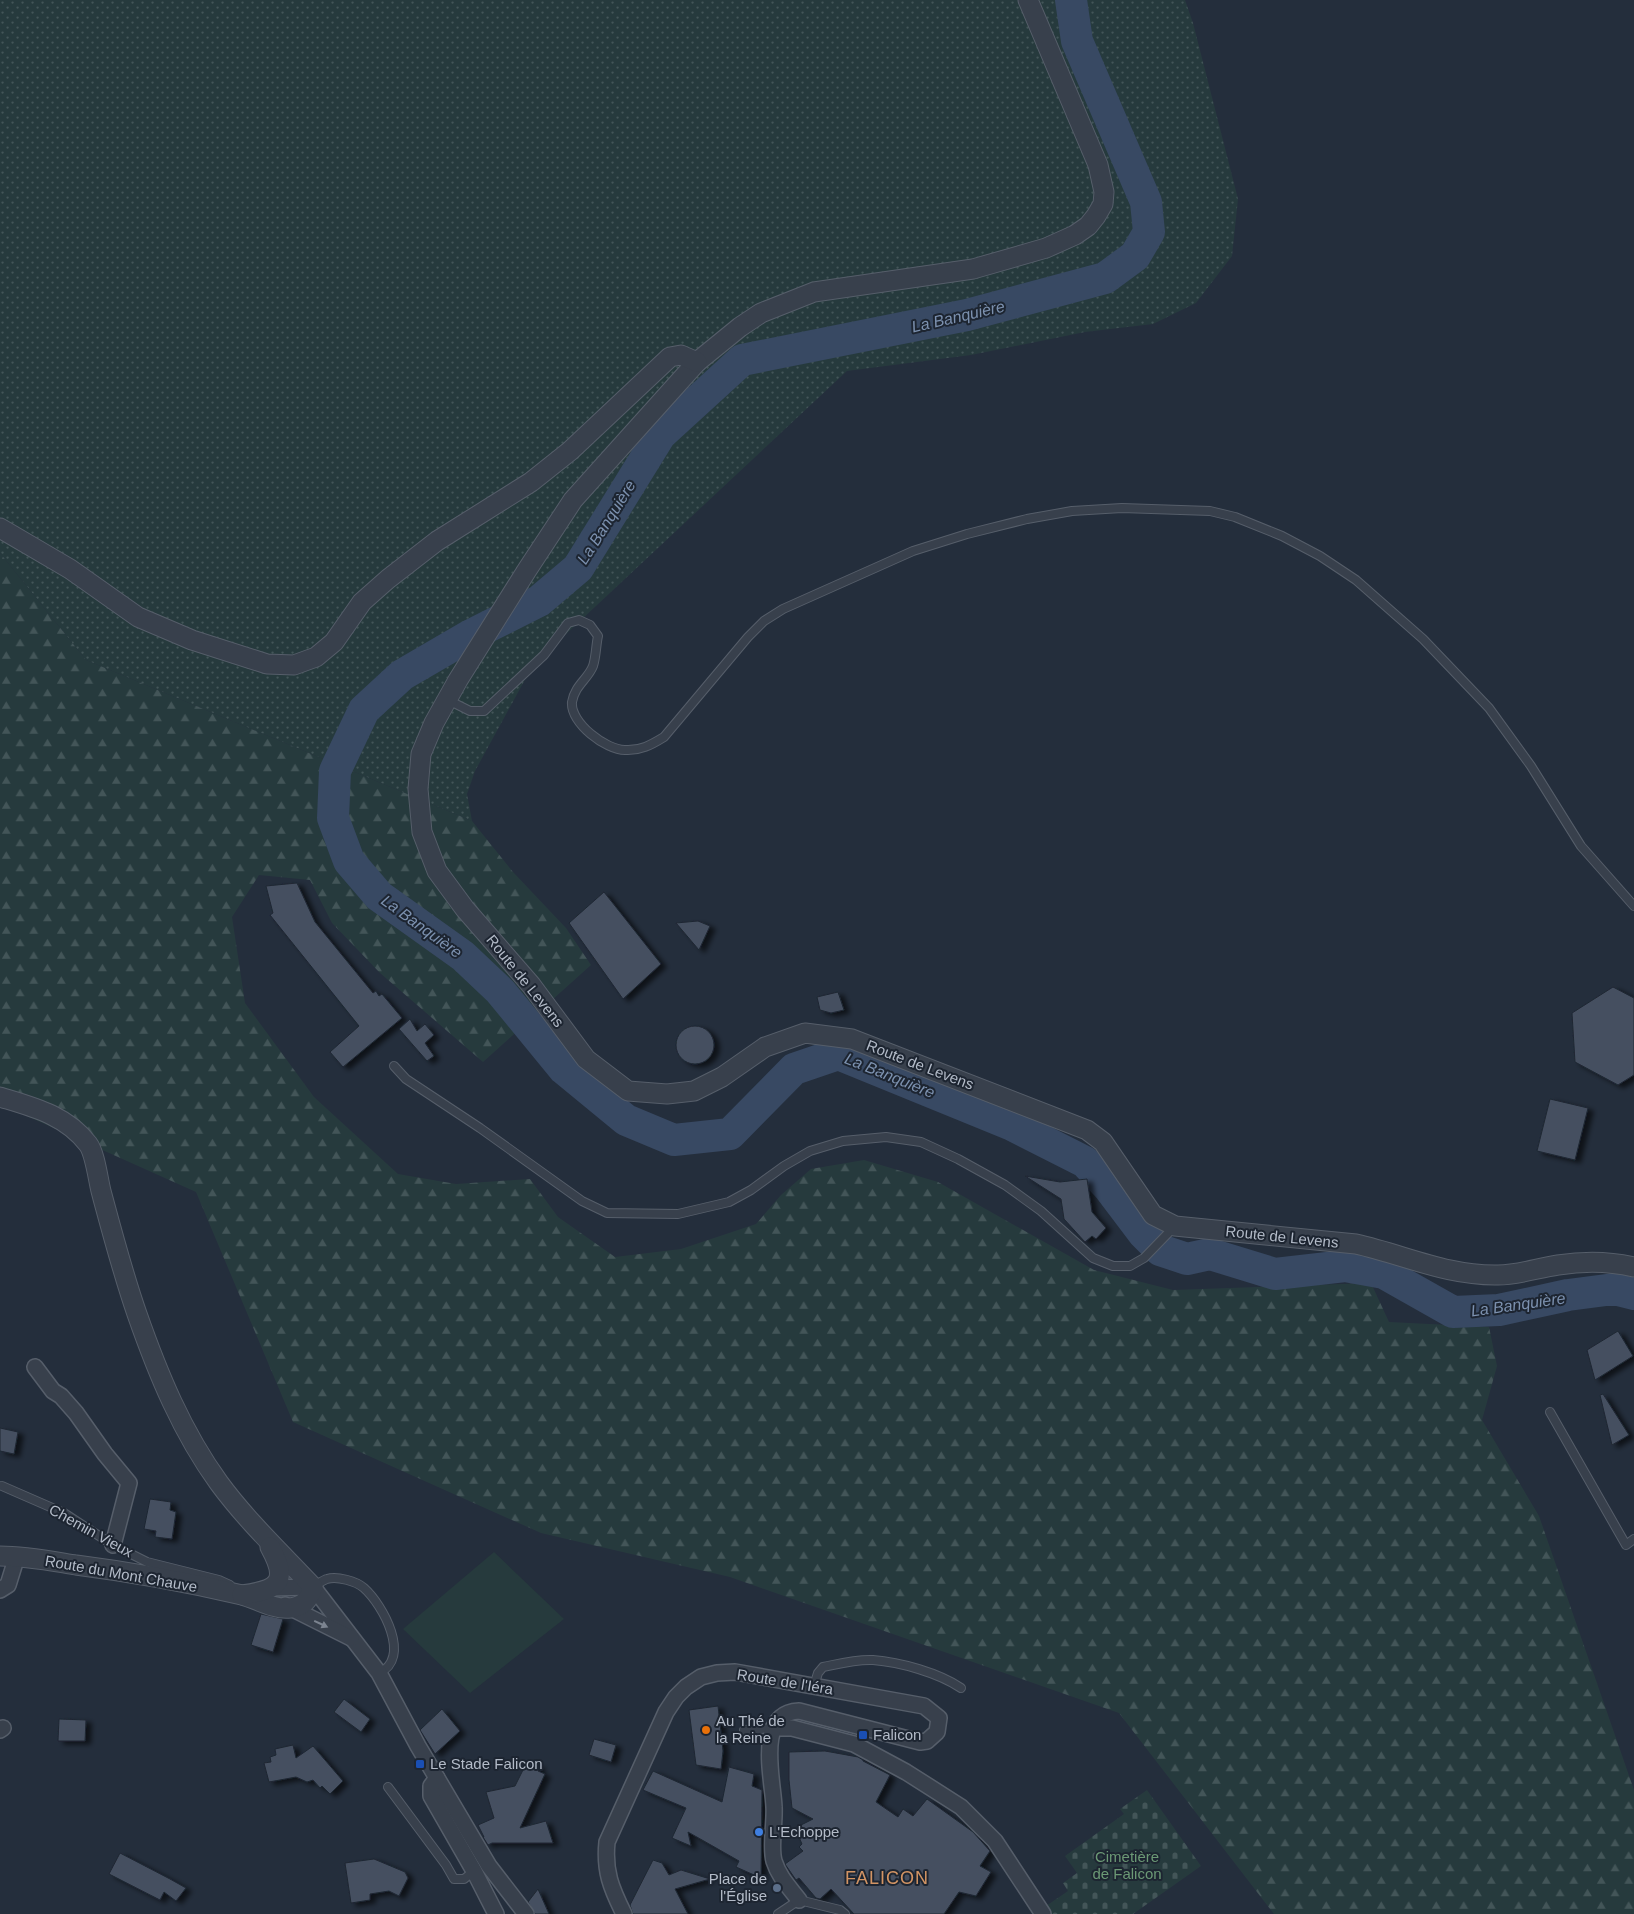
<svg xmlns="http://www.w3.org/2000/svg" width="1634" height="1914" viewBox="0 0 1634 1914" font-family="Helvetica,sans-serif">
  <style>
    .grass { fill: url(#grass-dots) }
    .forest { fill: url(#forest-firs) }
    .cemetery { fill: url(#cemetery-stones) }
    .pitch { fill: #263a3d }
    .lines { fill: none; stroke-linecap: round; stroke-linejoin: round }
    .river { stroke: #384963; stroke-width: 32 }
    .building { fill: #455060; stroke: #1f2733; filter: url(#shadow) }
    .service-casing { stroke: #565e6a; stroke-width: 10 }
    .minor-casing { stroke: #565e6a; stroke-width: 18 }
    .tertiary-casing { stroke: #565e6a; stroke-width: 21 }
    .service { stroke: #38404c; stroke-width: 8 }
    .minor { stroke: #38404c; stroke-width: 15 }
    .tertiary { stroke: #38404c; stroke-width: 19 }
    .oneway { fill: #7c8490 }
    .food-dot { fill: #e8710a; stroke: #1d2531; stroke-width: 2 }
    .transit-dot { fill: #1a4fb4; stroke: #1d2531; stroke-width: 2 }
    .shop-dot { fill: #3f7fe0; stroke: #1d2531; stroke-width: 2 }
    .service-dot { fill: #5c6f8a; stroke: #1d2531; stroke-width: 2 }
    .labels { text-anchor: middle; stroke-width: 4; stroke-linejoin: round; paint-order: stroke }
    .street-label { font-size: 15px; fill: #b3bbc8; stroke: #1d2531 }
    .poi-label { font-size: 15px; fill: #b3bbc8; stroke: #1d2531; text-anchor: start }
    .park-label { font-size: 15px; fill: #6b9875; stroke: #1d2531 }
    .water-label { font-size: 16px; font-style: italic; fill: #7c91af; stroke: #1d2531 }
    .quarter-label { font-size: 18px; letter-spacing: 1px; fill: #d29464; stroke: #1d2531 }
  </style>
  <defs>
    <pattern id="grass-dots" width="8" height="8" patternUnits="userSpaceOnUse" patternTransform="scale(1.25)"><rect width="8" height="8" fill="#263a3d"/><path d="M2 2h.1M6 6h.1" fill="none" stroke="#435558" stroke-width="1.8" stroke-linecap="round"/></pattern>
    <pattern id="forest-firs" width="22" height="20" patternUnits="userSpaceOnUse" patternTransform="scale(1.25)"><rect width="22" height="20" fill="#263a3d"/><path d="M5 1l3.5 6h-7zM16 11l3.5 6h-7z" fill="#435558"/></pattern>
    <pattern id="cemetery-stones" width="16" height="16" patternUnits="userSpaceOnUse" patternTransform="scale(1.25)"><rect width="16" height="16" fill="#263a3d"/><path d="M2 7V4a2 2 0 0 1 4 0v3zM10 15v-3a2 2 0 0 1 4 0v3z" fill="#435558"/></pattern>
    <filter id="shadow"><feDropShadow dx="5.5" dy="3" stdDeviation="2.5" flood-color="#0009"/></filter>
  </defs>
  <rect width="100%" height="100%" fill="#242e3c"/>
  <!-- grass -->
  <path class="grass" d="M0,0H1185L1193,23L1238,199L1232,256L1196,303L1153,324L1085,332L971,355L847,371L533,665L475,771L467,794L472,821L86,660L0,553Z"/>
  <!-- forest -->
  <path class="forest" d="M0,553L86,660L472,821L513,872L566,928L591,965L483,1062L380,973L332,923L310,880L259,875L232,917L245,1003L314,1097L398,1174L456,1184L530,1179L558,1217L615,1257L681,1249L756,1224L781,1195L811,1169L864,1160L938,1182L1094,1270L1173,1290L1371,1283L1389,1322L1489,1327L1497,1366L1482,1420L1539,1516L1634,1790V1914H1274L1119,1713L730,1577L541,1533L293,1422L196,1192L0,1104Z"/>
  <!-- cemetery -->
  <path class="cemetery" d="M1147,1790L1201,1866L1133,1914H1052L1046,1906L1068,1891L1063,1883L1077,1873L1065,1856L1124,1814L1120,1809Z"/>
  <!-- pitch -->
  <path class="pitch" d="M494,1552L564,1619L470,1693L403,1629Z"/>
  <g class="lines">
    <!-- river -->
    <path class="river" d="M1071,0L1077,41L1146,202L1149,232L1135,256L1105,278L967,315L742,360L660,435L578,568L539,601L469,636L402,675L364,710L335,771L333,818L349,861L379,896L463,956L500,991L564,1069L626,1120L674,1140L730,1134L794,1069L838,1054L1012,1125L1085,1162L1110,1189L1144,1234L1160,1250L1187,1259L1210,1254L1275,1274L1345,1266L1384,1273L1453,1312L1499,1310L1568,1295L1614,1289L1634,1294"/>
  </g>
  <!-- building -->
  <g class="building">
    <path d="M297,883L315,922L373,993L376,991L379,996L382,994L402,1018L343,1067L330,1052L359,1026L270,915L273,913L266,886Z"/>
    <path d="M604,892L661,964L623,999L569,923Z"/>
    <path d="M698,921L710,926L699,950L676,923Z"/>
    <path d="M1613,987L1634,998V1075L1618,1085L1575,1062L1572,1013Z"/>
    <path d="M838,992L844,1010L831,1013L820,1010L817,997Z"/>
    <path d="M410,1019L417,1031L425,1024L434,1035L425,1043L434,1056L427,1061L399,1029Z"/>
    <circle cx="695" cy="1045" r="19"/>
    <path d="M1550,1099L1588,1108L1575,1160L1537,1151Z"/>
    <path d="M1025,1176L1060,1182L1087,1179L1092,1212L1106,1228L1096,1239L1092,1236L1085,1242L1064,1219L1061,1199Z"/>
    <path d="M1618,1331L1633,1356L1595,1380L1587,1350Z"/>
    <path d="M1603,1394L1629,1435L1612,1445L1600,1395Z"/>
    <path d="M0,1428L18,1432L14,1454L0,1451Z"/>
    <path d="M150,1499L171,1502L170,1510L176,1512L172,1539L155,1537L156,1531L144,1529Z"/>
    <path d="M261,1614L283,1619L273,1652L251,1645Z"/>
    <path d="M344,1699L370,1719L361,1732L334,1712Z"/>
    <path d="M718,1706L723,1751L721,1769L696,1765L689,1710Z"/>
    <path d="M442,1709L460,1731L435,1754L420,1730Z"/>
    <path d="M59,1719L86,1720L85,1741H58Z"/>
    <path d="M594,1739L616,1745L611,1762L589,1755Z"/>
    <path d="M293,1745L296,1758L313,1746L343,1781L330,1794L322,1786L320,1788L313,1780L307,1782L296,1777L269,1782L264,1763L271,1762L270,1757L276,1755L275,1749Z"/>
    <path d="M825,1751L858,1757L863,1760V1761L890,1775L876,1802L898,1817L903,1809L913,1816L927,1799L973,1832L990,1851L980,1866L991,1872L976,1896L959,1892L944,1914H854L831,1889L820,1899L816,1898L799,1878L796,1880L785,1864L803,1851L799,1847L802,1844L795,1828L813,1819L792,1808L789,1780V1752Z"/>
    <path d="M528,1760L540,1766L538,1771L545,1774L520,1828L546,1821L553,1843H492L488,1845L483,1837H484L478,1825L494,1818L486,1792L515,1786Z"/>
    <path d="M729,1767L754,1774L752,1786L762,1790L761,1878L736,1867L739,1861L688,1832L691,1846L672,1838L686,1808L643,1790L653,1771L722,1802Z"/>
    <path d="M120,1853L170,1879L186,1888L176,1901L164,1892L160,1900L109,1874Z"/>
    <path d="M374,1859L405,1872L408,1878L399,1896L389,1891L370,1894V1900L351,1903L345,1863Z"/>
    <path d="M653,1860L662,1863L669,1875L681,1870L710,1879L675,1889L688,1914H633L630,1905Z"/>
    <path d="M538,1889L549,1914H535L528,1902Z"/>
  </g>
  <g class="lines">
    <!-- service casing -->
    <g class="service-casing">
      <g id="service">
        <path d="M448,700L470,711H484L544,655L568,623L579,620L590,625L598,636C596,645 596,657 593,666C588,679 575,685 572,702C570,723 606,750 625,750C640,751 651,745 664,737L748,637L764,621L783,609L913,551L967,534L1027,519L1072,511L1122,508L1210,511L1235,517L1282,536L1320,556L1356,580L1423,639L1489,708L1531,766L1581,846L1634,906"/>
        <path d="M394,1066L406,1079L480,1128L582,1201L607,1213L678,1214L729,1202L751,1190L784,1166L810,1151L843,1141L886,1137L921,1142L958,1159L1005,1185L1041,1211L1093,1258L1113,1266H1130L1144,1258L1175,1226"/>
        <path d="M1550,1412L1626,1545L1634,1539"/>
        <path d="M2,1486L64,1513L113,1545L147,1562L219,1580L230,1585"/>
        <path d="M314,1586C318,1584 323,1580 327,1579C337,1576 356,1581 364,1588C383,1605 412,1658 379,1673"/>
        <path d="M814,1686L818,1673L823,1667C838,1664 857,1659 873,1660C900,1662 939,1673 961,1688"/>
        <path d="M744,1730L774,1728"/>
        <path d="M388,1787L446,1865L454,1879H464L474,1871"/>
        <path d="M778,1914L799,1900L840,1910L845,1914"/>
      </g>
    </g>
    <!-- minor casing -->
    <g class="minor-casing">
      <g id="minor">
        <path d="M35,1367L53,1391L61,1396L76,1413L105,1454L129,1483L113,1545"/>
        <path d="M270,1588L313,1587L379,1673L418,1746L489,1866L526,1914"/>
        <path d="M0,1590L8,1585L17,1556"/>
        <path d="M285,1605L351,1638"/>
        <path d="M774,1728H792L854,1744L906,1772L961,1807L995,1841L1043,1914"/>
        <path d="M0,1730L3,1728"/>
        <path d="M437,1778L431,1786V1796L474,1871L496,1914"/>
        <path d="M624,1914C611,1888 604,1871 607,1842L666,1712L676,1697L686,1687L701,1677L717,1673L735,1672L924,1706L939,1718L937,1732L927,1741L920,1742L799,1711C755,1713 773,1779 774,1807C775,1823 770,1846 774,1861C779,1877 789,1887 799,1900"/>
      </g>
    </g>
    <!-- tertiary casing -->
    <g class="tertiary-casing">
      <g id="tertiary">
        <path d="M1028,0L1098,165L1104,192L1103,204L1096,216L1088,226L1075,235L1046,248L973,269L814,292L761,313L740,327L697,362L573,500L527,570L458,680L434,723L421,754L418,789L422,832L437,871L465,909L531,985L586,1059L628,1091L667,1094L694,1091L722,1077L765,1047L805,1033L852,1039L1087,1130L1103,1142L1153,1215L1175,1226L1356,1244C1405,1255 1447,1276 1498,1275C1518,1275 1538,1268 1558,1265C1583,1261 1609,1261 1634,1267"/>
        <path d="M0,528L70,569L138,617L192,640L267,664L294,665L316,657L334,642L362,602L388,579L437,541L531,482L570,451L670,357L681,355L697,362"/>
        <path d="M0,1097C33,1107 66,1115 88,1144C95,1153 98,1179 101,1191C112,1232 123,1274 137,1314C158,1374 182,1432 219,1483C247,1521 281,1553 313,1587C309,1600 304,1606 290,1608C274,1610 257,1599 242,1595C187,1582 131,1572 76,1565C51,1561 26,1556 0,1556"/>
        <path d="M242,1595C279,1590 289,1582 270,1547"/>
      </g>
    </g>
    <!-- service -->
    <use href="#service" class="service"/>
    <!-- minor -->
    <use href="#minor" class="minor"/>
    <!-- tertiary -->
    <use href="#tertiary" class="tertiary"/>
  </g>
  <!-- one-way arrows -->
  <defs><path id="oneway-solid" d="M-6-.8H1V-3.2L6.5 0L1 3.2V.8H-6Z" transform="scale(1.25)"/></defs>
  <use class="oneway" href="#oneway-solid" transform="translate(321 1624) rotate(25)"/>
  <!-- markers -->
  <circle class="food-dot" cx="706" cy="1730" r="5"/>
  <g class="transit-dot">
    <rect x="858" y="1730" width="10" height="10" rx="2.5"/>
    <rect x="415" y="1759" width="10" height="10" rx="2.5"/>
  </g>
  <circle class="shop-dot" cx="759" cy="1832" r="5"/>
  <circle class="service-dot" cx="777" cy="1888" r="5"/>
  <g class="labels">
    <!-- street labels -->
    <g class="street-label">
      <text transform="translate(525 981) rotate(51)" y="5">Route de Levens</text>
      <text transform="translate(920 1065) rotate(21)" y="5">Route de Levens</text>
      <text transform="translate(1282 1237) rotate(6)" y="5">Route de Levens</text>
      <text transform="translate(91 1531) rotate(29)" y="5">Chemin Vieux</text>
      <text transform="translate(121 1574) rotate(10)" y="5">Route du Mont Chauve</text>
      <text transform="translate(785 1682) rotate(9)" y="5">Route de l'Iéra</text>
    </g>
    <!-- poi labels -->
    <g class="poi-label">
      <text x="716" y="1726">Au Thé de<tspan x="716" dy="17">la Reine</tspan></text>
      <text x="873" y="1740">Falicon</text>
      <text x="430" y="1769">Le Stade Falicon</text>
      <text x="769" y="1837">L'Echoppe</text>
      <text x="767" y="1884" text-anchor="end">Place de<tspan x="767" dy="17">l'Église</tspan></text>
    </g>
    <!-- park labels -->
    <g class="park-label">
      <text x="1127" y="1862">Cimetière<tspan x="1127" dy="17">de Falicon</tspan></text>
    </g>
    <!-- water labels -->
    <g class="water-label">
      <text transform="translate(958 316) rotate(-13)" y="6">La Banquière</text>
      <text transform="translate(606 522) rotate(-58)" y="6">La Banquière</text>
      <text transform="translate(422 926) rotate(36)" y="6">La Banquière</text>
      <text transform="translate(890 1075) rotate(22)" y="6">La Banquière</text>
      <text transform="translate(1518 1304) rotate(-8)" y="6">La Banquière</text>
    </g>
    <!-- quarter labels -->
    <g class="quarter-label">
      <text x="887" y="1884">FALICON</text>
    </g>
  </g>
</svg>
